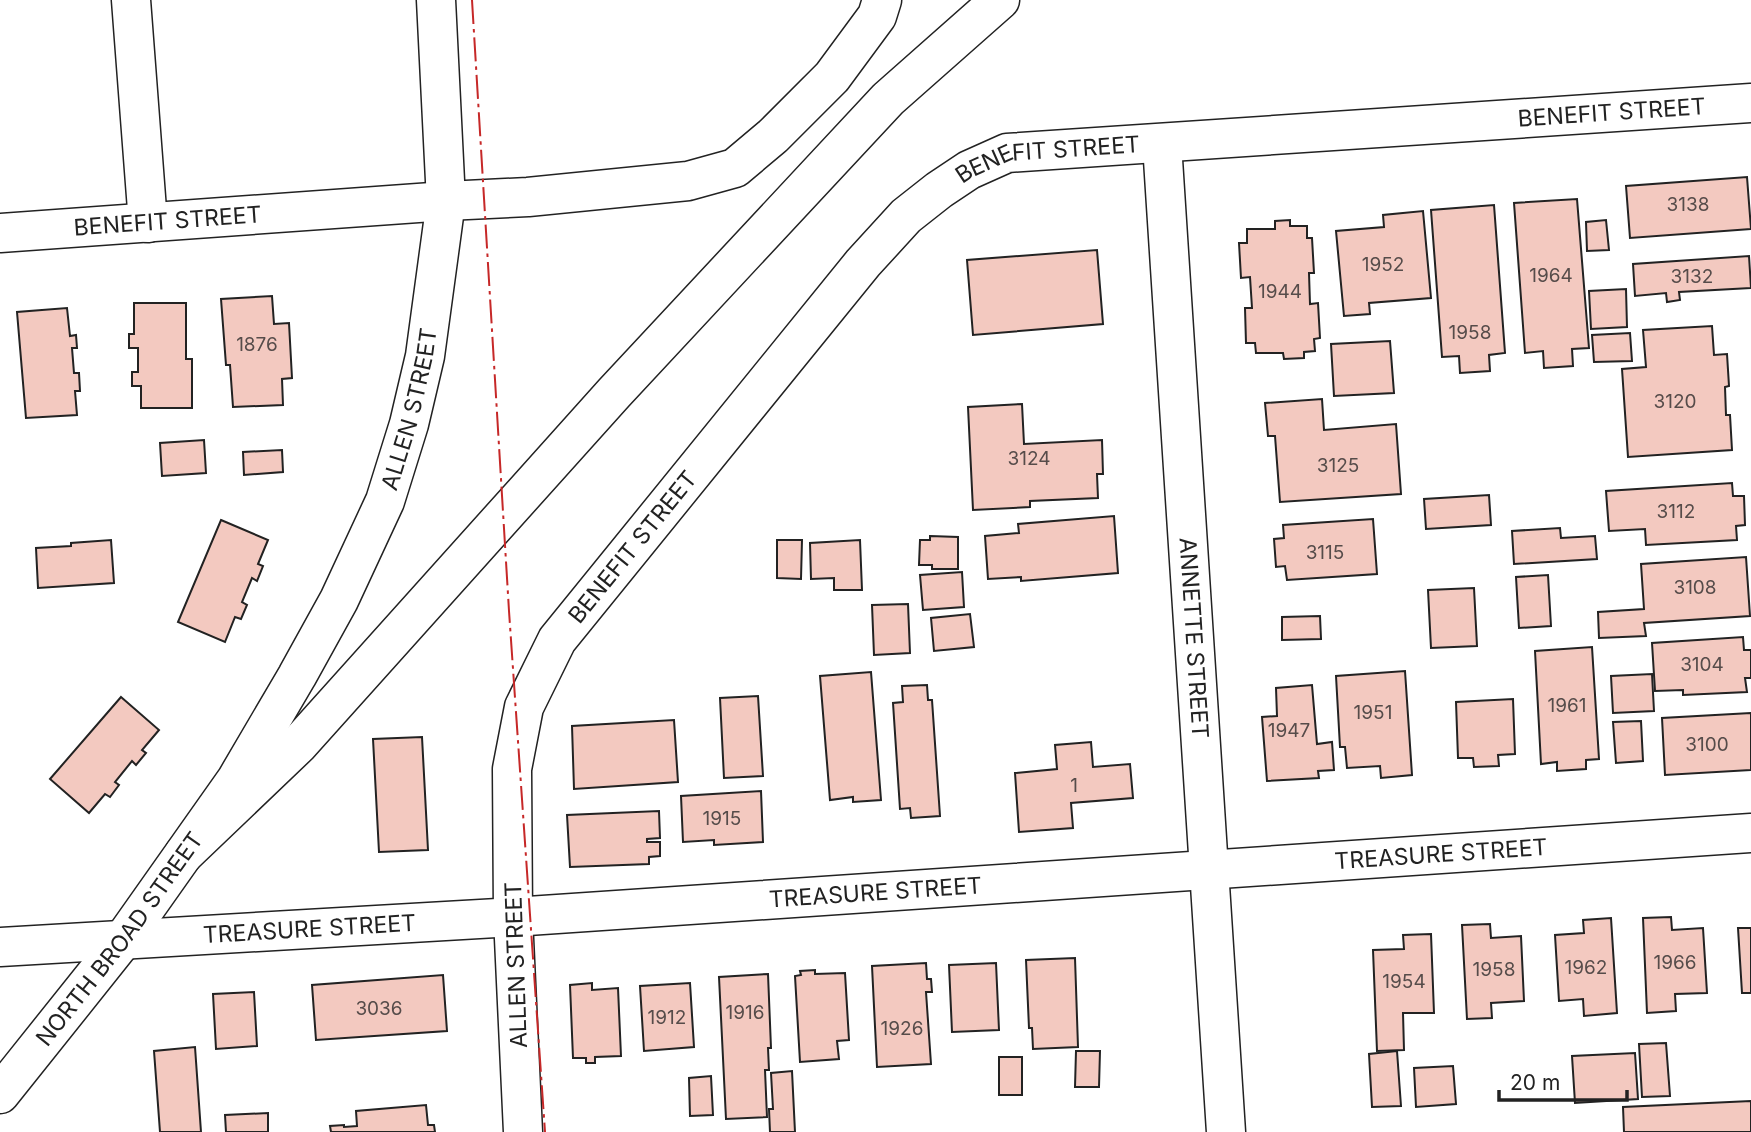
<svg xmlns="http://www.w3.org/2000/svg" width="1751" height="1132" viewBox="0 0 1751 1132" font-family="Inter,sans-serif">
  <style>
    .building { fill: #f3c9c0; stroke: #222; stroke-width: 2 }
    .lines { fill: none; stroke-linecap: round; stroke-linejoin: round }
    .minor-casing { stroke: #222; stroke-width: 41 }
    .major-casing { stroke: #222; stroke-width: 41 }
    .highway-casing { stroke: #222; stroke-width: 41 }
    .minor { stroke: #fff; stroke-width: 38 }
    .major { stroke: #fff; stroke-width: 38 }
    .highway { stroke: #fff; stroke-width: 38 }
    .power { stroke: #c62828; stroke-width: 2; stroke-dasharray: 24 5 3.5 5; stroke-linecap: butt }
    .labels { text-anchor: middle; stroke-width: 5; stroke-linejoin: round; paint-order: stroke }
    .number-label { font-size: 19px; fill: #564c4a }
    .street-label { font-size: 23px; fill: #222; stroke: #fff }
  </style>
  <rect width="100%" height="100%" fill="#fff"/>
  <!-- building -->
  <g class="building">
    <path d="M1747,177L1751,229L1630,238L1626,186Z"/>
    <path d="M1577,199L1589,348L1572,349L1573,366L1544,368L1543,351L1525,353L1514,203Z"/>
    <path d="M1494,205L1505,353L1489,355L1490,371L1460,373L1459,356L1442,357L1431,210Z"/>
    <path d="M1423,211L1431,298L1369,303L1370,314L1344,316L1336,231L1384,227L1383,215Z"/>
    <path d="M1290,220V226H1307V238H1312L1314,273H1309L1310,304L1318,303L1320,338L1314,339L1315,351L1304,352V358L1284,359L1283,353H1256L1255,343H1246L1245,308H1252L1250,277L1241,278L1239,243H1247V229H1275V221Z"/>
    <path d="M1606,220L1609,250L1587,251L1586,222Z"/>
    <path d="M1097,250L1103,324L973,335L967,260Z"/>
    <path d="M1749,256L1751,288L1679,292L1680,300L1667,302L1666,293L1635,296L1633,264Z"/>
    <path d="M1626,289L1627,327L1591,329L1589,291Z"/>
    <path d="M272,296L274,324L289,323L292,378L282,379L283,405L233,407L230,365H226L221,299Z"/>
    <path d="M134,303H186V359H192V408H141V386H132V372H138V348H129V334H134Z"/>
    <path d="M67,308L70,336L76,335L77,348H72L74,373H79L80,391H75L77,415L26,418L17,312Z"/>
    <path d="M1712,326L1714,355L1727,354L1729,386L1725,387L1726,415H1730L1732,450L1628,457L1622,369L1646,367L1643,330Z"/>
    <path d="M1630,333L1632,361L1594,362L1592,335Z"/>
    <path d="M1390,341L1394,393L1334,396L1331,344Z"/>
    <path d="M1322,399L1324,430L1396,424L1401,494L1280,502L1275,436H1268L1265,403Z"/>
    <path d="M1022,404L1024,444L1102,440L1103,474H1097L1098,498L1030,501V507L973,510L968,407Z"/>
    <path d="M204,440L206,473L162,476L160,443Z"/>
    <path d="M282,450L283,472L244,475L243,452Z"/>
    <path d="M1732,483L1733,496H1744L1745,525L1736,526L1737,540L1646,545L1645,529L1609,531L1606,491Z"/>
    <path d="M1489,495L1491,525L1426,529L1424,499Z"/>
    <path d="M1114,516L1118,573L1021,581V577L988,579L985,536L1019,533L1018,524Z"/>
    <path d="M1373,519L1377,574L1287,580L1285,566L1276,567L1274,539L1284,538L1283,525Z"/>
    <path d="M221,520L268,540L258,564L263,566L257,581L252,578L242,602L247,605L241,619L235,617L225,642L178,622Z"/>
    <path d="M1560,528L1561,538L1595,536L1597,559L1514,564L1512,531Z"/>
    <path d="M930,536L958,537V569H932V565H919L920,540H930Z"/>
    <path d="M111,540L114,583L38,588L36,548L71,546V543Z"/>
    <path d="M777,540H802L801,579L777,578Z"/>
    <path d="M860,540L862,590H834V578L811,579L810,543Z"/>
    <path d="M1746,557L1750,616L1644,623L1646,636L1599,638L1598,612L1644,609L1641,564Z"/>
    <path d="M962,572L964,607L923,610L920,575Z"/>
    <path d="M1548,575L1551,626L1519,628L1516,577Z"/>
    <path d="M1474,588L1477,646L1431,648L1428,590Z"/>
    <path d="M908,604L910,653L874,655L872,605Z"/>
    <path d="M970,614L974,647L934,651L931,618Z"/>
    <path d="M1320,616L1321,639L1282,640V617Z"/>
    <path d="M1743,637L1744,650H1751V678H1745L1747,692L1683,695V690L1655,691L1652,643Z"/>
    <path d="M1592,647L1599,759L1586,760V769L1557,771V762L1541,764L1535,651Z"/>
    <path d="M1405,671L1412,775L1381,778L1380,766L1347,768L1345,747H1340L1336,676Z"/>
    <path d="M871,672L881,800L853,802V797L830,800L820,676Z"/>
    <path d="M1652,674L1654,711L1613,713L1611,676Z"/>
    <path d="M927,685L928,700H932L940,816L911,818L910,808L900,809L893,703L903,702L902,686Z"/>
    <path d="M1312,685L1317,744L1332,742L1334,770L1318,771L1319,778L1267,781L1262,717L1277,716L1276,688Z"/>
    <path d="M758,696L763,776L724,778L720,698Z"/>
    <path d="M121,697L159,730L142,750L146,753L136,765L132,761L115,782L119,785L110,797L105,794L89,813L50,779Z"/>
    <path d="M1513,699L1515,754L1498,755L1499,766L1474,767L1473,758H1458L1456,702Z"/>
    <path d="M1751,713V770L1665,775L1662,718Z"/>
    <path d="M674,720L678,782L574,789L572,726Z"/>
    <path d="M1641,721L1643,761L1616,763L1613,722Z"/>
    <path d="M422,737L428,850L379,852L373,739Z"/>
    <path d="M1091,742L1093,767L1130,764L1133,798L1071,803L1073,828L1019,832L1015,773L1057,769L1055,745Z"/>
    <path d="M761,791L763,842L714,845V840L683,842L681,796Z"/>
    <path d="M659,811L660,838L647,839V842H660V856L649,857V864L570,867L567,815Z"/>
    <path d="M1671,917L1672,930L1703,928L1707,993L1675,994L1676,1011L1647,1013L1643,918Z"/>
    <path d="M1611,918L1617,1013L1584,1016L1583,999L1559,1001L1555,935L1584,933L1583,920Z"/>
    <path d="M1490,924L1491,938L1521,936L1524,1001L1491,1003L1492,1018L1467,1019L1462,925Z"/>
    <path d="M1738,928H1751V993H1742Z"/>
    <path d="M1431,934L1434,1013H1403L1404,1050L1377,1051L1373,950L1404,949L1403,935Z"/>
    <path d="M1075,958L1078,1047L1033,1049L1032,1028H1029L1026,960Z"/>
    <path d="M926,963L927,979H931L932,992H926L931,1064L877,1067L872,966Z"/>
    <path d="M996,963L999,1030L952,1032L949,965Z"/>
    <path d="M815,970V974L845,973L849,1040L837,1041L839,1059L800,1062L795,976L801,975L800,971Z"/>
    <path d="M768,974L771,1048H768L769,1070H765L767,1117L726,1119L719,977Z"/>
    <path d="M443,975L447,1031L316,1040L312,985Z"/>
    <path d="M592,983V990L618,988L621,1056L595,1057V1063H586V1058H573L570,985Z"/>
    <path d="M690,983L694,1047L644,1051L640,986Z"/>
    <path d="M254,992L257,1046L216,1049L213,994Z"/>
    <path d="M1666,1043L1670,1096L1642,1097L1639,1044Z"/>
    <path d="M195,1047L201,1132H160L154,1051Z"/>
    <path d="M1076,1051H1100L1099,1087H1075Z"/>
    <path d="M1397,1051L1401,1106L1372,1107L1369,1054Z"/>
    <path d="M1635,1053L1638,1099L1575,1103L1572,1056Z"/>
    <rect x="999" y="1057" width="23" height="38"/>
    <path d="M1453,1066L1456,1104L1416,1107L1414,1068Z"/>
    <path d="M792,1071L795,1132H770L769,1109H773L771,1073Z"/>
    <path d="M711,1076L713,1115L690,1116L689,1078Z"/>
    <path d="M1751,1101V1132H1624L1623,1107Z"/>
    <path d="M426,1105L428,1125H434L435,1132H331L330,1126L344,1125V1127L357,1126L356,1111Z"/>
    <path d="M268,1113V1132H226L225,1115Z"/>
  </g>
  <g class="lines">
    <!-- minor casing -->
    <g class="minor-casing">
      <g id="minor">
        <path d="M131,0L148,223"/>
        <path id="s1" d="M1162,144L1226,1132"/>
        <path id="s2" d="M0,233L446,201L528,197L688,181L735,168L773,136L832,77L877,16L882,0"/>
        <path id="s3" d="M0,947L513,917L1751,833"/>
        <path id="s4" d="M523,1132L513,917L512,769L524,707L557,640L863,263L906,216L939,190L969,170L1007,153L1751,103"/>
      </g>
    </g>
    <!-- major casing -->
    <g class="major-casing">
      <g id="major">
        <path id="s5" d="M0,1094L123,940L236,780L297,676L339,600L385,501L409,424L425,356L446,201L436,0"/>
      </g>
    </g>
    <!-- highway casing -->
    <g class="highway-casing">
      <path id="highway" d="M184,854L298,745L614,393L888,99L1000,0"/>
    </g>
    <!-- minor -->
    <use href="#minor" class="minor"/>
    <!-- major -->
    <use href="#major" class="major"/>
    <!-- highway -->
    <use href="#highway" class="highway"/>
    <!-- power -->
    <path class="power" d="M472,0L509,611L545,1132"/>
  </g>
  <g class="labels">
    <!-- number labels -->
    <g class="number-label">
      <text x="1688" y="211">3138</text>
      <text x="1383" y="271">1952</text>
      <text x="1551" y="282">1964</text>
      <text x="1692" y="283">3132</text>
      <text x="1280" y="298">1944</text>
      <text x="1470" y="339">1958</text>
      <text x="257" y="351">1876</text>
      <text x="1675" y="408">3120</text>
      <text x="1029" y="465">3124</text>
      <text x="1338" y="472">3125</text>
      <text x="1676" y="518">3112</text>
      <text x="1325" y="559">3115</text>
      <text x="1695" y="594">3108</text>
      <text x="1702" y="671">3104</text>
      <text x="1567" y="712">1961</text>
      <text x="1373" y="719">1951</text>
      <text x="1289" y="737">1947</text>
      <text x="1707" y="751">3100</text>
      <text x="1074" y="792">1</text>
      <text x="722" y="825">1915</text>
      <text x="1675" y="969">1966</text>
      <text x="1586" y="974">1962</text>
      <text x="1494" y="976">1958</text>
      <text x="1404" y="988">1954</text>
      <text x="379" y="1015">3036</text>
      <text x="745" y="1019">1916</text>
      <text x="667" y="1024">1912</text>
      <text x="902" y="1035">1926</text>
    </g>
    <!-- street labels -->
    <g class="street-label">
      <text dy="8" stroke="none"><textPath href="#s4" startOffset="1776">BENEFIT STREET</textPath></text>
      <text dy="8" stroke="none"><textPath href="#s4" startOffset="1209">BENEFIT STREET</textPath></text>
      <text dy="8" stroke="none"><textPath href="#s2" startOffset="168">BENEFIT STREET</textPath></text>
      <text dy="8" stroke="none"><textPath href="#s5" startOffset="805">ALLEN STREET</textPath></text>
      <text dy="8" stroke="none"><textPath href="#s4" startOffset="621">BENEFIT STREET</textPath></text>
      <text dy="8" stroke="none"><textPath href="#s1" startOffset="495">ANNETTE STREET</textPath></text>
      <text dy="8" stroke="none"><textPath href="#s3" startOffset="1444">TREASURE STREET</textPath></text>
      <text dy="8" stroke="none"><textPath href="#s3" startOffset="877">TREASURE STREET</textPath></text>
      <text dy="8" stroke="none"><textPath href="#s3" startOffset="310">TREASURE STREET</textPath></text>
      <text dy="8" stroke="none"><textPath href="#s5" startOffset="196">NORTH BROAD STREET</textPath></text>
      <text transform="translate(516 965) rotate(-92)" y="8">ALLEN STREET</text>
    </g>
  </g>
  <!-- scale -->
  <path d="M1499 1090v10h128v-10" fill="none" stroke="#222222" stroke-width="3.5"/>
  <text x="1510" y="1090" font-size="21" fill="#222222" stroke="#ffffff" stroke-width="5" paint-order="stroke">20 m</text>
</svg>
